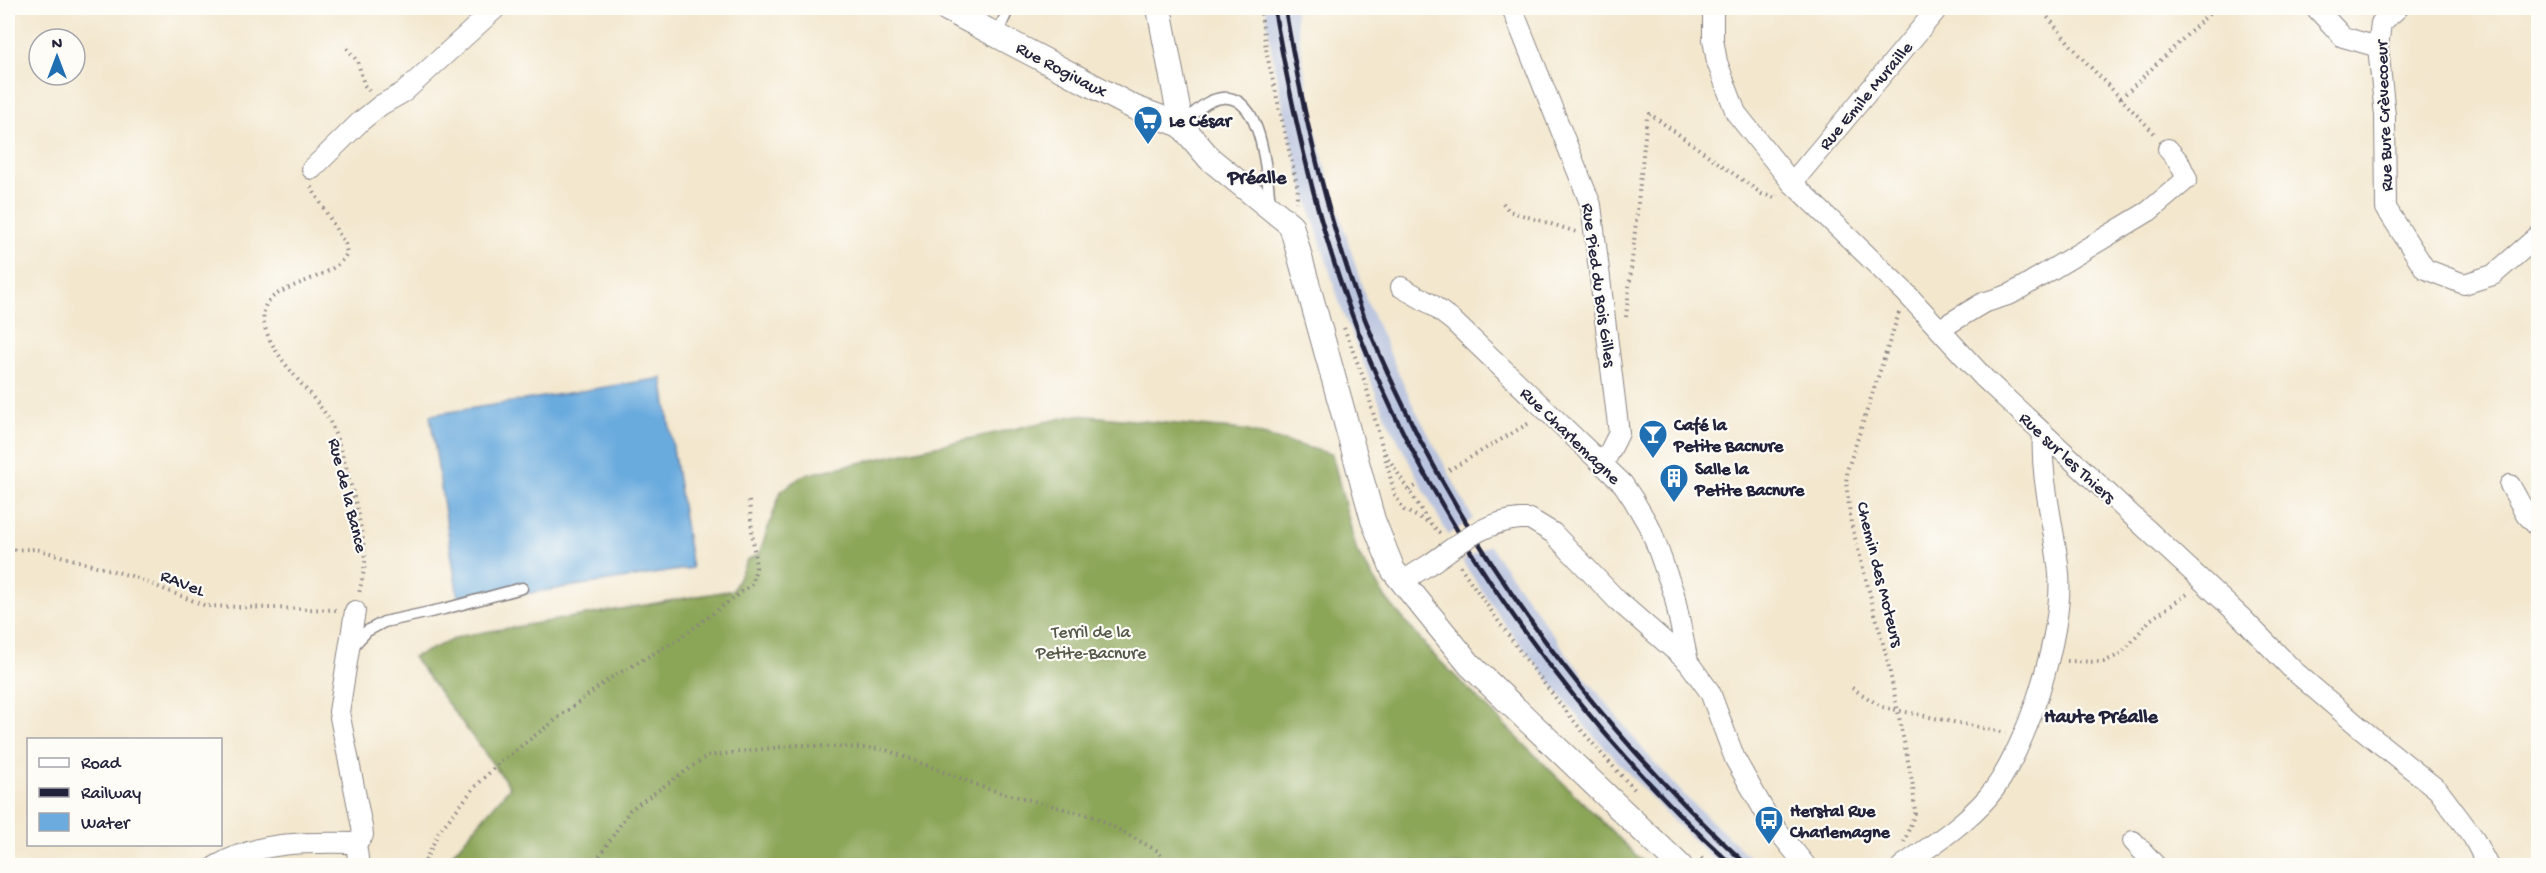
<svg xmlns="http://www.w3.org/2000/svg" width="2546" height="873" viewBox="0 0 2546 873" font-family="'Gochi Hand',sans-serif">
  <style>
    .industrial { fill: #bac4de }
    .forest { fill: #8ca658; stroke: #57644a; stroke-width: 1.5 }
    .water { fill: #6babde; stroke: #46668c; stroke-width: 1.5 }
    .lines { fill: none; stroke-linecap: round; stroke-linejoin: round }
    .service-casing { stroke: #8a8484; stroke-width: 13 }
    .minor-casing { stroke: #8a8484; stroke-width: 22 }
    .tertiary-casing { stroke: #8a8484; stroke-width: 26 }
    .path { stroke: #8a8484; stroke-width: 4; stroke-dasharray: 1.5 4.5; stroke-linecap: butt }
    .service { stroke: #fff; stroke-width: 10 }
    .minor { stroke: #fff; stroke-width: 20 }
    .tertiary { stroke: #fff; stroke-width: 24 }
    .rail { stroke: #22223b; stroke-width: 4.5 }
    .minor-bridge-casing { stroke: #8a8484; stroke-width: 22; stroke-linecap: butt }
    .minor-bridge { stroke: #fff; stroke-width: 20 }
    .labels { text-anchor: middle; stroke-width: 4.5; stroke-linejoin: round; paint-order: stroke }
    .street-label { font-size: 18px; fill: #22223b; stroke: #fdfcf7 }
    .poi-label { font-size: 18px; font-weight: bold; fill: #22223b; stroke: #fdfcf7; text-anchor: start }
    .park-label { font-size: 18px; fill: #545949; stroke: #fdfcf7 }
    .neighbourhood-label { font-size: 20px; font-weight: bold; fill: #22223b; stroke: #fdfcf7 }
  </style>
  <rect width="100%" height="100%" fill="#fdfcf7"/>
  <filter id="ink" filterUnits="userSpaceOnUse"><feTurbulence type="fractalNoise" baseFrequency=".0167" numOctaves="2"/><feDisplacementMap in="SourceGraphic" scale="12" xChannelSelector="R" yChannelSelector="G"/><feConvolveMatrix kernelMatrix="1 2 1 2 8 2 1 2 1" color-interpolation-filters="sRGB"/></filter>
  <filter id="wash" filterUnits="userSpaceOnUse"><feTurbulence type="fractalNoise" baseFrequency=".008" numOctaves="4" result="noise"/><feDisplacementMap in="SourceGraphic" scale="24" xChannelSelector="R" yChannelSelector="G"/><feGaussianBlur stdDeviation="1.35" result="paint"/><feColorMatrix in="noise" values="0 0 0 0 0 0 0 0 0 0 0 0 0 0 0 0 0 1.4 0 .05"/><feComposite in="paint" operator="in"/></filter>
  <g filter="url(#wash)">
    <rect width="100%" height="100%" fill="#f3e7ce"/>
    <!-- industrial -->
    <g class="industrial">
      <path d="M1265,8H1294L1312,114L1324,164L1367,302L1412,403L1473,519L1448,535L1385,416L1342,311L1298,170L1275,70Z"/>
      <path d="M1489,545L1570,658L1646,753L1687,798L1758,865H1720L1669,817L1585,726L1507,627L1462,561Z"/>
    </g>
    <!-- forest -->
    <path class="forest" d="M1077,415L1244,430L1332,454L1357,552L1385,597L1432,653L1646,865H446L453,853L510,787L413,657L461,636L733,590L747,560L759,554L781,491L804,475Z"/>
    <!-- water -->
    <path class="water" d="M662,378L692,568L459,604L430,415Z"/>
  </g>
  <g filter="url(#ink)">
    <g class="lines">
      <!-- service casing -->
      <g class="service-casing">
        <g id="service">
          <path d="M997,34L1009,8"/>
          <path d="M1182,124C1190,117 1201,105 1211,101C1262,79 1267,175 1270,205"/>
          <path d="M352,647L367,631L384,622L444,609L522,588"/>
        </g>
      </g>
      <!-- minor casing -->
      <g class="minor-casing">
        <g id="minor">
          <path d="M1512,8L1591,205L1619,433L1603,465"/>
          <path d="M1713,8V39L1717,62L1736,113L1792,183L1905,292L1984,378L2240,616L2293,670L2358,726L2438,790L2473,837L2488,866"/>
          <path d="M2316,8L2343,37L2378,47"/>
          <path d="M2398,8L2381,23L2378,47L2385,115L2386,208L2425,269L2464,284L2493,275L2538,236"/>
          <path d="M312,169L361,121L381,105L404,92L496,8"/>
          <path d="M1792,183L1938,8"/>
          <path d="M1401,287L1431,304L1453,321L1623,484L1633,499L1651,530L1674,594L1688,662"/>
          <path d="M1940,329L1983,303L2011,294L2149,211L2187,179L2179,162L2168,149"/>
          <path d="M2510,485L2526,514L2538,527"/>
          <path d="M1520,519H1530L1553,533L1617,600L1688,662L1710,692L1735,759L1770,821L1806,866"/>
          <path d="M1401,582L1430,564"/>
          <path d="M355,611L339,712L362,827L363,835L356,843"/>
          <path d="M2133,841L2156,866"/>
          <path d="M356,843L359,866"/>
          <path d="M216,866C258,841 308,842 356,843"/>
          <path d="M1902,866C1932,845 1964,825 1988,797C2026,753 2064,632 2059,574C2055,527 2040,481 2043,433"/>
        </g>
      </g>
      <!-- tertiary casing -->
      <g class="tertiary-casing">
        <g id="tertiary">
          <path d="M945,8L1135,108L1181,125"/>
          <path d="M1159,8L1181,125L1210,159L1291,225L1373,520L1393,570L1470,665L1680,866"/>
        </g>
      </g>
      <!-- path -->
      <g class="path">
        <path d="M1260,8L1267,55L1298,189L1296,202"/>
        <path d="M2040,8L2079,55L2157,136"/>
        <path d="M347,48L358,62L364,85L369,91"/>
        <path d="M2121,98L2210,13V8"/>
        <path d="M311,187L345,244L347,253C333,281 273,284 265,307C253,342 315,393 329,420C343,447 365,532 365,562C364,573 361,583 359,594"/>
        <path d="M1503,203L1509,211L1577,232"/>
        <path d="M1899,313L1848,468L1846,482L1851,523L1887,658L1913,786L1915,813L1904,842"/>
        <path d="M1626,317L1647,117L1650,114L1762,194L1775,198L1777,195"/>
        <path d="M1344,328L1365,382L1395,495L1404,510L1430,523L1441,534"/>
        <path d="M1385,453L1429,522"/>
        <path d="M1449,470L1531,422"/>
        <path d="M1409,490L1419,484"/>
        <path d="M8,550L36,549L131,576L206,606L338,610"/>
        <path d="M1460,566C1514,645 1570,723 1637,792"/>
        <path d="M2067,661L2103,662L2121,654L2150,620L2189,593"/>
        <path d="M1852,688L1882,707L2006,733"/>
        <path d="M1701,858L1709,866"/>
        <path d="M423,866L438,833L474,788L499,763L609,679L679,639L752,584L756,568L749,501"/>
        <path d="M593,866L630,810L707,756L797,745L884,749L988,789L1095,817L1158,851L1166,866"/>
      </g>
      <!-- service -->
      <use href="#service" class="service"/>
      <!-- minor -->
      <use href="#minor" class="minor"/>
      <!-- tertiary -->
      <use href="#tertiary" class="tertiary"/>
      <!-- rail -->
      <g class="rail">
        <path d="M1274,8C1292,109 1314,210 1349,307C1425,516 1570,716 1733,866"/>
        <path d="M1285,8C1302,108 1324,207 1359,303C1376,350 1398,395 1420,440C1503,600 1615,744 1748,866"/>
      </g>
      <!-- minor-bridge casing -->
      <g class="minor-bridge-casing">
        <path id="minor-bridge" d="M1430,564C1459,544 1483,522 1520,519"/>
      </g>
      <!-- minor-bridge -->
      <use href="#minor-bridge" class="minor-bridge"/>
    </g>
  </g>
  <!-- icons -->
  <defs>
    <g id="supermarket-pin" transform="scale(1.5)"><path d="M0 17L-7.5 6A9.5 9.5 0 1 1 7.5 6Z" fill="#1f6fb2" stroke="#fdfcf7"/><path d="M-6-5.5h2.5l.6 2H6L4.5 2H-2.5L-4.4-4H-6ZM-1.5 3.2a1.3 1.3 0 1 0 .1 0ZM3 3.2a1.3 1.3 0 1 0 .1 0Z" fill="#fff"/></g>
    <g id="bar-pin" transform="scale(1.5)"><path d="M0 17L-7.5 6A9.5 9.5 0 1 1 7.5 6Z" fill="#1f6fb2" stroke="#fdfcf7"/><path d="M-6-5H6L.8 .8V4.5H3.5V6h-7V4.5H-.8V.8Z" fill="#fff"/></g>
    <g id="building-pin" transform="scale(1.5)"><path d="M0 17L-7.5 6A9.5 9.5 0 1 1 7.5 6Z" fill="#1f6fb2" stroke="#fdfcf7"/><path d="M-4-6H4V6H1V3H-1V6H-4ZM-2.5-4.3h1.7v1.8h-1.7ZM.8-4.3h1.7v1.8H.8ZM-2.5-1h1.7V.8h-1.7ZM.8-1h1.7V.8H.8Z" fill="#fff"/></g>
    <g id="bus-pin" transform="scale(1.5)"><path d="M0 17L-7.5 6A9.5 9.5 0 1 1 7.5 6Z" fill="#1f6fb2" stroke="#fdfcf7"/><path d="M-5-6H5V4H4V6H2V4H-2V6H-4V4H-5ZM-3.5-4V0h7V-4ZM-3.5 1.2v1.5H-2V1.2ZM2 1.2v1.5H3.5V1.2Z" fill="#fff"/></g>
  </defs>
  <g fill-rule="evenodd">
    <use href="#supermarket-pin" x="1148" y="120"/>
    <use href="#bar-pin" x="1653" y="434"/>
    <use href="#building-pin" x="1674" y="478"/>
    <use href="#bus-pin" x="1769" y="820"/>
  </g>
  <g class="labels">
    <!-- street labels -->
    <g class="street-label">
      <text transform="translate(1062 69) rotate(28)" y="6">Rue Rogivaux</text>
      <text transform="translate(1865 95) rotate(-50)" y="6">Rue Emile Muraille</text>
      <text transform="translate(2383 116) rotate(-92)" y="6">Rue Bure Crèvecoeur</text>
      <text transform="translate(1600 285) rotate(82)" y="6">Rue Pied du Bois Gilles</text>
      <text transform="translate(1571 435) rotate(44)" y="6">Rue Charlemagne</text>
      <text transform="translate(2068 457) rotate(43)" y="6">Rue sur les Thiers</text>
      <text transform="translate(349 495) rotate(76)" y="6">Rue de la Bance</text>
      <text transform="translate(1881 574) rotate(76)" y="6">Chemin des Moteurs</text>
      <text transform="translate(183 582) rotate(21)" y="6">RAVeL</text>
    </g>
    <!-- poi labels -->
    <g class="poi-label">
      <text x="1169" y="126">Le César</text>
      <text x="1674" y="430">Café la<tspan x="1674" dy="21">Petite Bacnure</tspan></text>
      <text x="1695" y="474">Salle la<tspan x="1695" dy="21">Petite Bacnure</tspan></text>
      <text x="1790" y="816">Herstal Rue<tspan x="1790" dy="21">Charlemagne</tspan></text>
    </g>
    <!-- park labels -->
    <g class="park-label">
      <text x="1091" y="637">Terril de la<tspan x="1091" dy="21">Petite-Bacnure</tspan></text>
    </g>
    <!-- neighbourhood labels -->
    <g class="neighbourhood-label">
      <text x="1257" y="183">Préalle</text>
      <text x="2101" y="722">Haute Préalle</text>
    </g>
  </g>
  <!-- margin -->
  <rect width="2546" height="873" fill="none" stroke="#fdfcf7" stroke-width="30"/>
  <!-- legend -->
  <rect x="27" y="738" width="195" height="108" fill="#fdfcf7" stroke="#a5a5ac" stroke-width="1.5"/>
  <rect x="39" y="758" width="30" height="9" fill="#ffffff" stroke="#a5a5ac" stroke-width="1.5"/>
  <text x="81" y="768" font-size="18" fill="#22223b">Road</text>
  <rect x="39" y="788" width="30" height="9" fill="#22223b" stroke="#a5a5ac" stroke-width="1.5"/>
  <text x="81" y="798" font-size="18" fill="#22223b">Railway</text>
  <rect x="39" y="813" width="30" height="18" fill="#6babde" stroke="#a5a5ac" stroke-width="1.5"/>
  <text x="81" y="828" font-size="18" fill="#22223b">Water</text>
  <!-- north arrow -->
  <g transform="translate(57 57)"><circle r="28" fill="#fdfcf7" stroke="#a5a5ac" stroke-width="1.5"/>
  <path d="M0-4.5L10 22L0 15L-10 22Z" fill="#1f6fb2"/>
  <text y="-9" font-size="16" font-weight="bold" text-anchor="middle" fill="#22223b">N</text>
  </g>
</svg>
